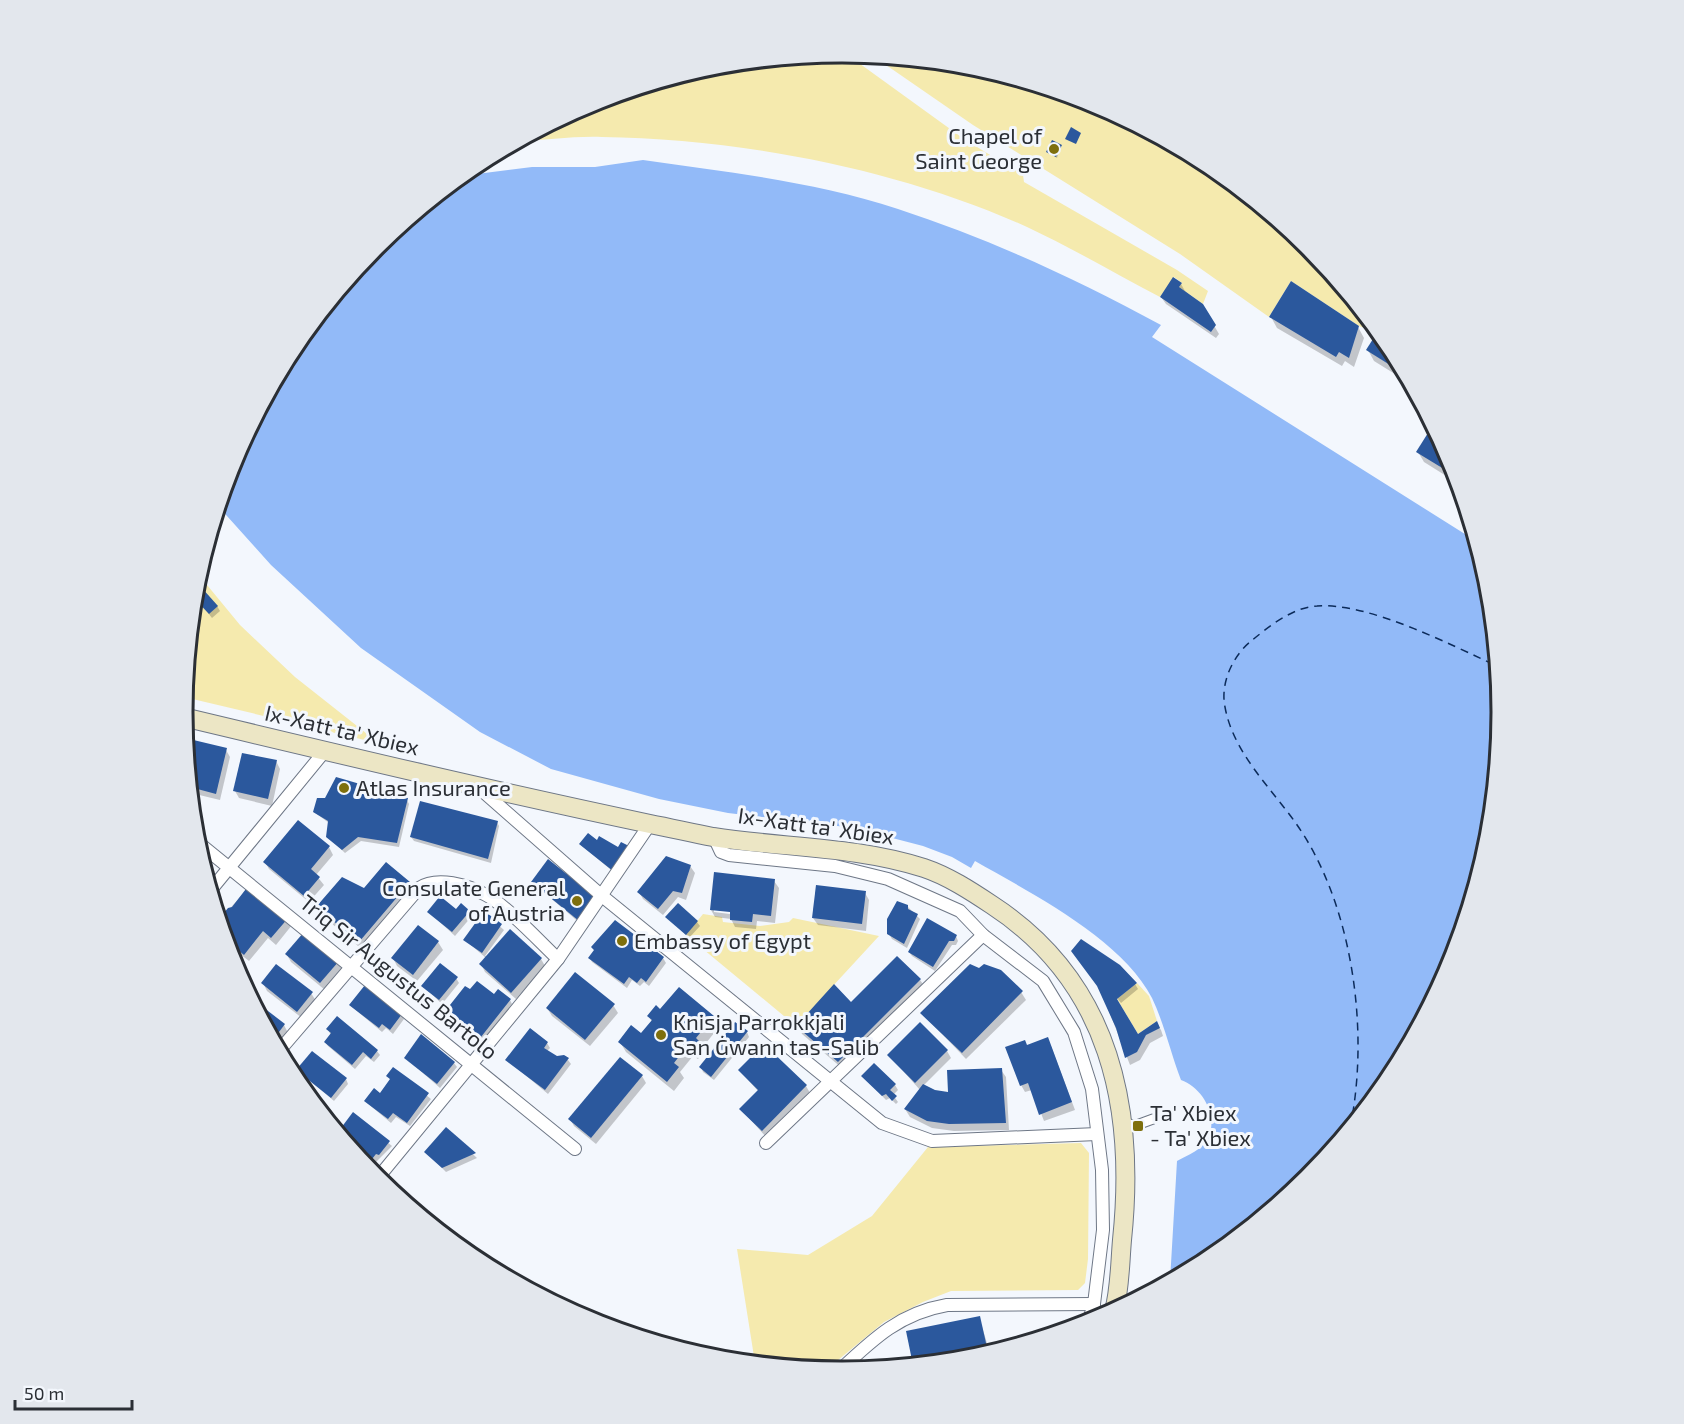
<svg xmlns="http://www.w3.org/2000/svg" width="1684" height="1424" viewBox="0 0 1684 1424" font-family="'Exo 2',sans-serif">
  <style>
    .green { fill: #f5eaae }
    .water { fill: #92baf8 }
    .shadow { fill: #0003; fill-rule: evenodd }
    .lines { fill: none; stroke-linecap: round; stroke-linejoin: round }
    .ferry { stroke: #0c2b5a; stroke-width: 1.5; stroke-dasharray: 8 6; stroke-linecap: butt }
    .building { fill: #2b589d }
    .pedestrian-casing { stroke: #6e7786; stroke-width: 11 }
    .minor-casing { stroke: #6e7786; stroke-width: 14 }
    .secondary-casing { stroke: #6e7786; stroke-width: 20 }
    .pedestrian { stroke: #fff; stroke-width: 9 }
    .minor { stroke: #fff; stroke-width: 12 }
    .secondary { stroke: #ece6c5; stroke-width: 18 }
    .poi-dot { fill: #7e6f0d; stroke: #f3f7fd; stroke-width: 2 }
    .labels { text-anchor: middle; stroke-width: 6; stroke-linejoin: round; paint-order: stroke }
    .poi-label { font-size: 22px; fill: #2b2f35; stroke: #f3f7fd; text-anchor: start }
    .street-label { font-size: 22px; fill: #2b2f35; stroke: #f3f7fd }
    .rim { fill: none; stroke: #2b2f35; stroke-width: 3 }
  </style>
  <rect width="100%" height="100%" fill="#f3f7fd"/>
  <!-- green -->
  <g class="green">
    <path d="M845,53L964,139L1023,175L1024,182L1177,270L1208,291L1203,304L1179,287L1182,283L1174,277L1160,297C1116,274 1072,248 1027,227C899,169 742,139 602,137C574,136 545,140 516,142L590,103L714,65Z"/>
    <path d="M873,56L971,65L1095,103L1209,164L1309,246L1378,331L1377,333L1359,326L1291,281L1269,317L1180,254L973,125Z"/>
    <path d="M198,574L240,625L295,677L371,737L369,741L184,697Z"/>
    <path d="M703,914L722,917L723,922L760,926L789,922L793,918L879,936L796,1026L686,935Z"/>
    <path d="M1137,983L1149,996L1157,1021L1138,1034L1117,999Z"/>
    <path d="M1081,1143L1089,1153L1088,1259L1085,1283L1078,1290L951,1291L923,1302L884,1322L826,1370L755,1363L737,1249L808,1255L872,1216L928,1147Z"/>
  </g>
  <!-- water -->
  <path class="water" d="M643,160C728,172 816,182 898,209C990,239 1076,279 1161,325L1152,337L1476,541L1489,584L1501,712L1489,841L1451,965L1390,1079L1308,1179L1208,1261L1170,1281L1177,1161C1188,1155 1202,1150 1208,1138C1219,1116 1202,1087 1181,1080C1171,1054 1164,1023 1152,998C1122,939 1031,893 975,861L971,868L952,857L923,846L854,828L728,813L659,799L551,769L480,732L361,648L271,565L218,506L233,459L294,345L376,245L461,176L532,167H595Z"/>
  <!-- shadow -->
  <g class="shadow">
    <path d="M1061,146L1057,158L1048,152Z"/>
    <path d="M1181,284L1185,291L1202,305L1219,334L1216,338L1166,304L1161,297Z"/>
    <path d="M1271,317L1358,327L1364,338L1354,367L1345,361L1342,366L1277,328Z"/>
    <path d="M1379,332L1391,346L1411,384L1374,361L1368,350Z"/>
    <path d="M1434,427L1451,460L1459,484L1424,462L1418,452Z"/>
    <path d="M194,595L217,606L220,611L212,618Z"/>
    <path d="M185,740L226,750L230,757L220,800L191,793Z"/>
    <path d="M276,761L280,769L272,806L239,798L235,791Z"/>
    <path d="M407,800L409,804L399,847L361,841L345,853L328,837L329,823L314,812Z"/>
    <path d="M497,822L499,826L491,863L414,841L411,837Z"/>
    <path d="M597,842L616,874L581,845Z"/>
    <path d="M329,847L333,855L316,875L324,885L309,902L269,869L265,862Z"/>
    <path d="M200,857L215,872L207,881Z"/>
    <path d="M549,861L582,925L532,882Z"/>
    <path d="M386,864L409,883L415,893L365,952L324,917L318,907L364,890Z"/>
    <path d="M690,866L695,873L686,900L678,897L663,915L643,899L639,892Z"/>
    <path d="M774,881L779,888L775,923L757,921L756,929L735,927L731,919L715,917L711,910ZM714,909L738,912V915L714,912Z"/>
    <path d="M249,887L292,925L276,945L268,938L249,961L226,943L222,928L228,920L225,914Z"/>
    <path d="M865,893L869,900L866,931L818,925L813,918Z"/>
    <path d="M907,906L920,919L907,948L892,939L889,934Z"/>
    <path d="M457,911L469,912L472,916L455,936L429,912Z"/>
    <path d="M485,913L504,930L485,956L541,959L545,966L516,999L485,972L481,964L486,958L465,940Z"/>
    <path d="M667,917L697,922L700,926L689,938Z"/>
    <path d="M418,927L438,942L443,950L417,981L397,966L393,958Z"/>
    <path d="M956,936L958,941L956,945H952L935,971L912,956L909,952Z"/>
    <path d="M1081,941L1119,966L1135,984L1138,989L1121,1003L1106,984L1104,985L1137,1036L1156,1023L1161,1030L1163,1036L1150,1043L1140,1060L1130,1065L1100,988L1073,951Z"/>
    <path d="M592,947L663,958L666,963L649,986L644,982L640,986L632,980L627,988L592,962L590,958L595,951Z"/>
    <path d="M287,955L338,962L342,969L325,990L291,962Z"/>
    <path d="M980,970L1021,992L1026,1000L966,1059L922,1013Z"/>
    <path d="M456,978L459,983L442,1004L423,986Z"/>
    <path d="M920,980L923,984L843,1069L802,1034L798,1026L851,1004Z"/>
    <path d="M263,983L311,993L316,1001L302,1018L267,991Z"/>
    <path d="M494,996L510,1000L512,1004L484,1041L448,1010Z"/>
    <path d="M253,1002L284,1025L288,1033L277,1047Z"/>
    <path d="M613,1005L618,1013L590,1046L552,1016L547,1008Z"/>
    <path d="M351,1006L401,1015L404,1019L393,1034L386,1028L382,1032Z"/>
    <path d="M660,1011L713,1017L719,1027L702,1048L704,1052L698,1059L693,1056L680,1072L684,1078L674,1091L626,1052L620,1042L641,1035L652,1022L649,1017Z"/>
    <path d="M328,1030L377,1051L380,1055L374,1062L366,1056L355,1069L328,1046L325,1042L331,1035Z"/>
    <path d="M530,1030L547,1043L550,1048L547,1051L556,1057L568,1060L571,1064L548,1094L507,1060Z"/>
    <path d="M747,1032L749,1037L714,1080L703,1072L701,1067Z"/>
    <path d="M1027,1046H1051L1075,1110L1044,1121L1032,1090L1025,1092L1021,1085Z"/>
    <path d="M947,1051L951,1058L923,1086L935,1092L949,1093L1001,1070L1006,1077L1009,1130L954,1131L932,1128L910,1117L905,1109L920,1090L889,1055Z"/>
    <path d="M406,1058L454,1063L457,1067L440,1088Z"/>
    <path d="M394,1069L431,1099L410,1126L396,1117L391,1123L366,1102L380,1095L391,1081L388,1076Z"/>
    <path d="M298,1070L346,1079L348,1084L334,1101Z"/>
    <path d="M740,1071L806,1086L810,1093L767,1138L741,1109L758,1091Z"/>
    <path d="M642,1076L646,1083L596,1144L574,1126L570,1119Z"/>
    <path d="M863,1076L895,1085L898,1090L893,1095L898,1102L896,1104L890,1098L886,1100Z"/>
    <path d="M353,1114L392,1146L375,1163L367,1156L363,1161L361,1160L339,1133Z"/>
    <path d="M446,1129L477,1158L446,1172L426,1152Z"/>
    <path d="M979,1317L990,1353L970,1359L914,1364Z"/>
  </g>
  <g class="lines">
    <!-- ferry -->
    <path class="ferry" d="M1350,1128C1370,1032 1353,903 1295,822C1270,787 1233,752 1225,707C1220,683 1233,656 1250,642C1268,627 1293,607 1317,606C1368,602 1451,645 1497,666"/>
  </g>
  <!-- building -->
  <g class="building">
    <path d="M1071,127L1081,133L1076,144L1065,139Z"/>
    <path d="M1052,140L1062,145L1056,157L1046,152Z"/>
    <path d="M1173,277L1182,283L1179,287L1203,304L1216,325L1211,332L1160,297Z"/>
    <path d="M1291,281L1359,326L1349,358L1339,352L1336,357L1269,317Z"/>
    <path d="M1378,331L1391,346L1406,375L1366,350Z"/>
    <path d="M1433,425L1451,460L1457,477L1416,452Z"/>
    <path d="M201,587L218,606L209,614L194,598V593Z"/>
    <path d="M185,738L227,748L216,794L190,787Z"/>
    <path d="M242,753L277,760L268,799L233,791Z"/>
    <path d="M336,777L408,798L397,843L358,837L342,850L326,837L328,821L313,812L317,798H325Z"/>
    <path d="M420,801L498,821L488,859L410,837Z"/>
    <path d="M298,820L330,846L311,869L320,877L304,896L263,862Z"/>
    <path d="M588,833L597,840L599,836L618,847L621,842L631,847L613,871L579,844Z"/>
    <path d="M199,854L213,867L206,875L203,868Z"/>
    <path d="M666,856L691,865L682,893L673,891L658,909L637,892Z"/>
    <path d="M548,859L598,899L579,921L531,882Z"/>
    <path d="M386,862L410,882L359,942L316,907L342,877L364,888Z"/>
    <path d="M714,872L775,879L771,916L753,914L752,922L730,920V912L710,910Z"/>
    <path d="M249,885L289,917L271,938L263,931L244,955L225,939L221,926L227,920L223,914L228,908L232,907Z"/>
    <path d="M816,885L866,891L862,924L812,918Z"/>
    <path d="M440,896L456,909L461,903L470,911L452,932L427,912Z"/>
    <path d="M897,901L908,905V909L918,914L904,944L887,934V919Z"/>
    <path d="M678,903L698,921L686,935L665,917Z"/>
    <path d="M484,911L502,924L482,953L463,940Z"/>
    <path d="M927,918L957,935L954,941H949L933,967L908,952Z"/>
    <path d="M615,920L664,957L646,982L641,978L637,983L629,977L624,984L588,958L594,950L591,947Z"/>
    <path d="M418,925L439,941L413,975L391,958Z"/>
    <path d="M510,929L542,958L511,993L479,964Z"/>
    <path d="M304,932L339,961L320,983L285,954Z"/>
    <path d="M1081,939L1120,965L1137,983L1117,999L1138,1034L1157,1021L1160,1028L1146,1035L1137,1052L1125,1058L1116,1028L1097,986L1071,951Z"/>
    <path d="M897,956L921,979L838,1062L796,1026L834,984L851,1002Z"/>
    <path d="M440,963L458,977L439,1000L421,986Z"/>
    <path d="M276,964L313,992L297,1012L261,983Z"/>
    <path d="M970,964L979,968L984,964L1001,970L1023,991L962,1053L920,1013Z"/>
    <path d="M575,972L615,1004L585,1040L546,1008Z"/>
    <path d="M477,981L494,994L498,989L511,999L481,1037L446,1010L465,986L470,989Z"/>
    <path d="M365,985L402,1014L390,1030L382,1024L379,1028L349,1005Z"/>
    <path d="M679,987L714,1016L696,1038L699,1041L691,1050L687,1046L674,1063L679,1067L667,1082L618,1042L631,1025L641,1033L652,1020L647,1016L656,1005L660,1009Z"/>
    <path d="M251,998L285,1024L273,1040Z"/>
    <path d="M337,1016L378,1050L371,1059L363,1052L352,1065L324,1042L331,1033L326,1029Z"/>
    <path d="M735,1022L748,1031L711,1077L699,1067Z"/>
    <path d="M920,1022L948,1050L915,1083L887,1055Z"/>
    <path d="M530,1028L548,1042L544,1048L557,1056L564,1055L569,1058L545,1090L505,1060Z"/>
    <path d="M421,1034L455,1062L437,1084L404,1058Z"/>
    <path d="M1048,1037L1072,1102L1039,1115L1028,1083L1020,1086L1005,1047L1025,1040L1027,1045Z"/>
    <path d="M764,1044L807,1085L762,1131L739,1109L758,1090L738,1070Z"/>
    <path d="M312,1051L347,1078L331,1098L296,1070Z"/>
    <path d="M620,1057L643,1075L591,1138L568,1119Z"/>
    <path d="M874,1063L896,1084L890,1090L897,1096L892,1101L886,1094L882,1096L861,1076Z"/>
    <path d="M393,1067L429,1093L407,1123L393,1113L388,1119L364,1101L374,1088L380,1093L390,1079L386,1076Z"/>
    <path d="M1002,1068L1006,1123L949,1124L927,1121L904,1109L923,1084L935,1090L948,1092L947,1070Z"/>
    <path d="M353,1112L390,1141L379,1155L376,1154L372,1159L363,1153L359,1158L358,1156L338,1132Z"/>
    <path d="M446,1127L476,1153L442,1168L424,1152Z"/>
    <path d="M980,1316L988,1352L913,1365L906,1331Z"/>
  </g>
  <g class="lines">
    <!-- pedestrian casing -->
    <g class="pedestrian-casing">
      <path id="pedestrian" d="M1121,1120L1134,1126L1153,1119"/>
    </g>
    <!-- minor casing -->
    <g class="minor-casing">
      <g id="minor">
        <path d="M479,788L602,896L882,1123L932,1141L1097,1134"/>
        <path d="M714,837L721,852L729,855L835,866L888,879L960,911L983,935L1043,981L1074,1032L1092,1089L1102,1170L1103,1230L1094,1304L1088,1323"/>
        <path d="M195,840L575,1149"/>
        <path d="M210,891L324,752"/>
        <path d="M279,1051L419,888C437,876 468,885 486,895C505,904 541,943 558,959"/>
        <path d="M766,1143L983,935"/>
        <path d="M377,1179L558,959L650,824"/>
        <path d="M851,1361L861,1370"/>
        <path d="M839,1371C873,1339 900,1313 947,1305L1094,1304"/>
      </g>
    </g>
    <!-- secondary casing -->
    <g class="secondary-casing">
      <path id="secondary" d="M183,717C338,754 493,791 650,824C671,828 692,833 713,837C784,848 855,846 924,868C948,876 971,891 992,905C1110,982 1136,1107 1122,1240C1120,1263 1120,1289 1114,1311"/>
    </g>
    <!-- pedestrian -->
    <use href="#pedestrian" class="pedestrian"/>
    <!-- minor -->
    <use href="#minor" class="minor"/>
    <!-- secondary -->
    <use href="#secondary" class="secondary"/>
  </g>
  <!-- markers -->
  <g class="poi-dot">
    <circle cx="1054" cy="149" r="6"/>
    <circle cx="344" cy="788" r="6"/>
    <circle cx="577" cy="901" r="6"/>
    <circle cx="622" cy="941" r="6"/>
    <circle cx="661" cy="1035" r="6"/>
    <rect x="1132" y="1120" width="12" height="12" rx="3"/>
  </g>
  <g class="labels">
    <!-- poi labels -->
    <g class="poi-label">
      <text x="1042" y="144" text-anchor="end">Chapel of<tspan x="1042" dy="25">Saint George</tspan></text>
      <text x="356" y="796">Atlas Insurance</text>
      <text x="565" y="896" text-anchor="end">Consulate General<tspan x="565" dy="25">of Austria</tspan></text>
      <text x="634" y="949">Embassy of Egypt</text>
      <text x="673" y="1030">Knisja Parrokkjali<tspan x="673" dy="25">San Ġwann tas-Salib</tspan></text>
      <text x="1150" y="1121">Ta' Xbiex<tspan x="1150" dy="25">- Ta' Xbiex</tspan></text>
    </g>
    <!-- street labels -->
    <g class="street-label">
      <text transform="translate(342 730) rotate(13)" y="8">Ix-Xatt ta' Xbiex</text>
      <text transform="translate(816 826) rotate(8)" y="8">Ix-Xatt ta' Xbiex</text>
      <text transform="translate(399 977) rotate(39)" y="8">Triq Sir Augustus Bartolo</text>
    </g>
  </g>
  <!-- crop -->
  <path d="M0 0H1684V1424H0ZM193 712a649 649 0 1 1 1298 0a649 649 0 1 1-1298 0Z" fill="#e3e7ed" fill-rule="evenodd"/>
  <path class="rim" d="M193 712a649 649 0 1 1 1298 0a649 649 0 1 1-1298 0Z"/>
  <!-- scale -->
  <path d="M15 1400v9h117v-9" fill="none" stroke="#2b2f35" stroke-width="3"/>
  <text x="24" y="1400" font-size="18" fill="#2b2f35" stroke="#f3f7fd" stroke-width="4.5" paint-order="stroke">50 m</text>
</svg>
